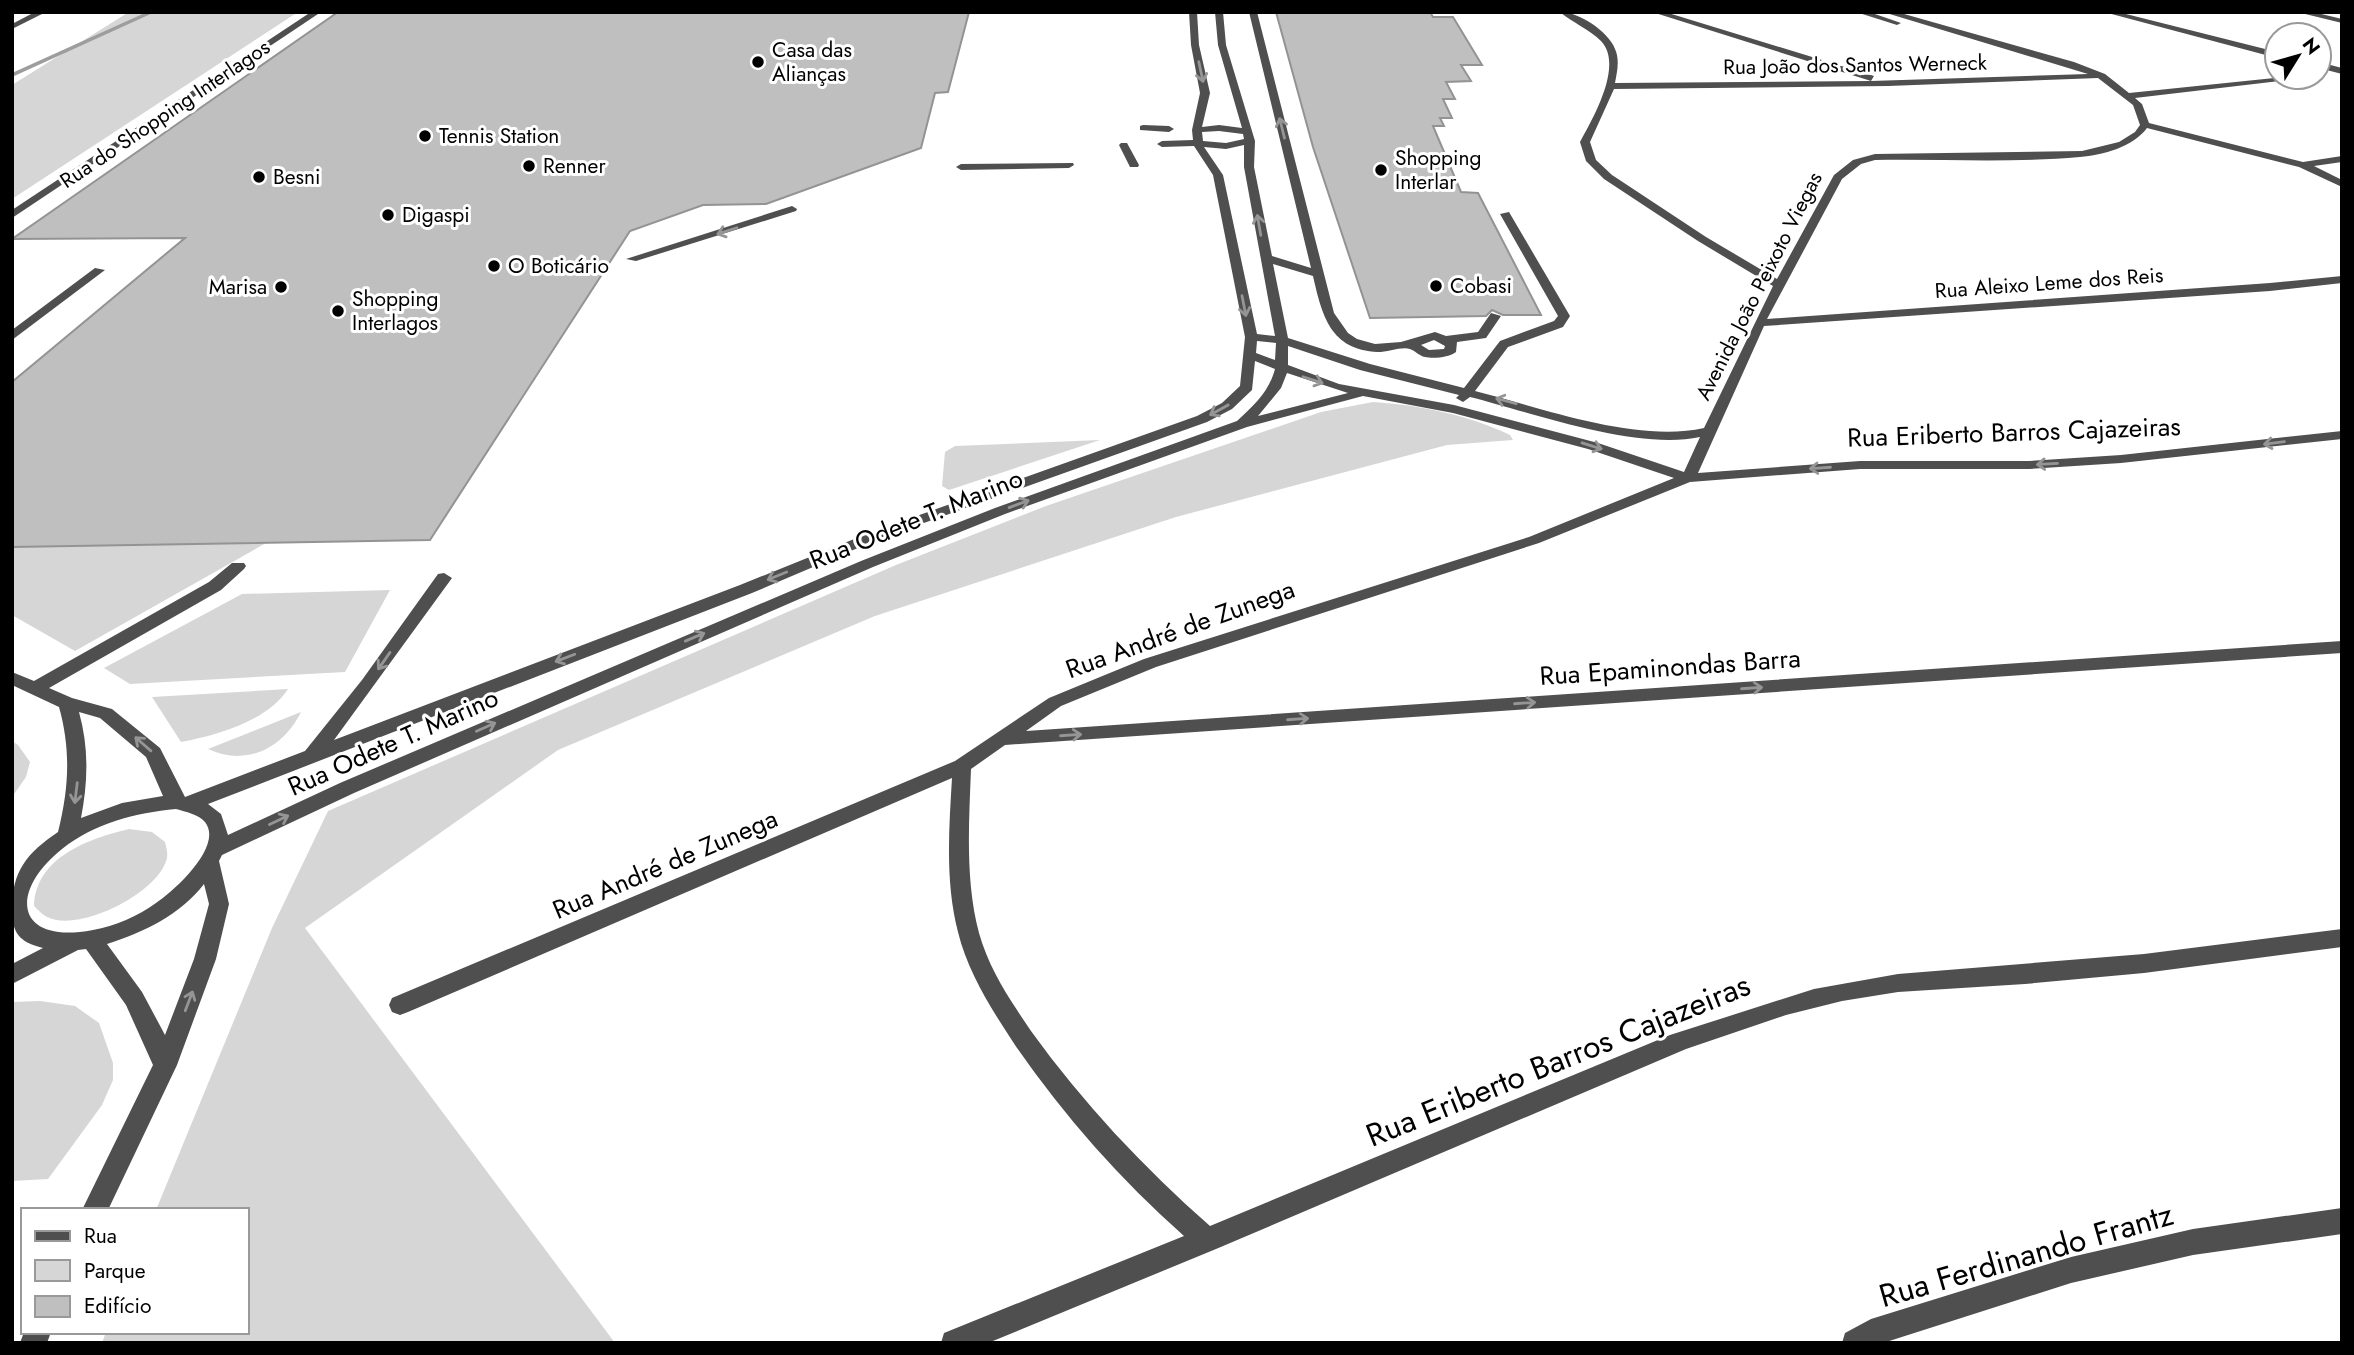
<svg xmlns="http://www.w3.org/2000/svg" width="2354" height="1355" viewBox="0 0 2354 1355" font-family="Jost,sans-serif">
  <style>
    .green { fill: #d6d6d6 }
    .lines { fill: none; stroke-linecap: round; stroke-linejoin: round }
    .stream { fill: #9d9d9d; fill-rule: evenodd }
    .building { fill: #bfbfbf; stroke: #939393; stroke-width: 2 }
    .minor { fill: #4f4f4f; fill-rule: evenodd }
    .oneway { stroke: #959595 }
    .poi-dot { fill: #000; stroke: #fff; stroke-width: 2.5 }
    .labels { text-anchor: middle; stroke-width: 6; stroke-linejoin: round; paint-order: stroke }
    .far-poi-label { font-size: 21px; fill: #000; stroke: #fff; text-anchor: start }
    .far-street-label { font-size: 21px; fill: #000; stroke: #fff }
    .street-label { font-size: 26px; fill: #000; stroke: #fff }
    .near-street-label { font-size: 32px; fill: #000; stroke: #fff }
  </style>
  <rect width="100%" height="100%" fill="#fff"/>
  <!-- green -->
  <g class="green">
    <path d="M129,12H298L12,199V85Z"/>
    <path d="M1373,402C1420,405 1468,415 1510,435L1513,440L1447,445L1176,517L875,616L558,750L305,928L615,1343H102L106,1332H247V1210H156L272,928L328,811L896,565L1046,506L1321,412Z"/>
    <path d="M1100,440L949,490L942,486L945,452L955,446Z"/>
    <path d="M266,543L75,651L12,615V547Z"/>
    <path d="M390,590L345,672L130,684L104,668L242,594Z"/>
    <path d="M288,689C267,721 218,735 181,742L152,697Z"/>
    <path d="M301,712C283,748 247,767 208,749Z"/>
    <path d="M12,741L18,745L30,762L26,777L12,797Z"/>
    <path d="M129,829L152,832L165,842C166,846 168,854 167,858C159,893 79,933 47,917C43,915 38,910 34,906C36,857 88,839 129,829Z"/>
    <path d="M40,1001L75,1006L99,1023L113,1063V1080L102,1105L48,1179L12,1181V1002Z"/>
  </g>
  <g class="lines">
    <!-- stream -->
    <path class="stream" d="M147,12H155L12,77V73Z"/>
  </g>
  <!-- building -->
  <g class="building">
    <path d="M338,12H969L948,92L935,93L921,148L766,204L703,205L630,231L430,540L12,547V382L185,238L12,239Z"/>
    <path d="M1276,12H1430L1433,17H1453L1482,65H1461L1471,81L1446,82L1455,99H1443L1452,118H1440L1444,126H1433L1461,192L1478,193L1541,315H1503L1492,310L1486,316L1370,318L1313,147Z"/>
  </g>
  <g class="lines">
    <!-- minor -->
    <g class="minor">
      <path d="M35,12H46L12,29V24Z"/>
      <path d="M311,12H321L12,218V210Z"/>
      <path d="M1189,12H1197L1199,45L1210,93L1202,127L1219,125L1242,128L1218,45L1215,12H1223L1226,45L1255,141L1254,167L1272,256L1311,268L1249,12H1257L1334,313L1348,333L1357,339L1375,344L1401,342L1435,332L1446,336L1478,332L1491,313L1501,316L1486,338L1457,342L1456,352C1450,357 1434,359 1425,357C1419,356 1416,351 1410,349C1403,346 1387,352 1378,352C1330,350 1322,315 1313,276L1273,264L1288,338L1370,364L1464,388L1500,341L1554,321L1558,316L1500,214L1509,212L1570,316L1563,327L1508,347L1475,391C1543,408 1636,443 1704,428L1773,286L1698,241L1604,179L1586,161L1580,142C1593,118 1624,65 1601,41C1589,29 1573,23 1560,12C1579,12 1608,31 1615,49C1620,60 1617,72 1615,83L1871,81L1652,12H1665L1874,76L1871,81L2088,74L1883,12H1897L2074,62L2105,74L2129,93L2284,77H2313L2135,98L2142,104L2149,123L2303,162L2342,156V162L2314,166L2342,180V187L2299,167L2147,128C2133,147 2103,155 2080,157C2013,163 1943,159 1875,160L1861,164L1842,179L1767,319L2270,283L2342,276V283L2270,291L1764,326L1698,473L1860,461H2029L2121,455L2342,431V439L2121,463L2029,469H1860L1690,482L1539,543L1156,667L1061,706L1026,731L2342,641V653L1005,745L971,769C969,823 965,880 979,933C989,969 1010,1000 1031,1031C1083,1103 1143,1167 1210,1226L1670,1035L1814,989L1898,974L2144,954L2342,929V947L2144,973L2025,984L1898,992L1842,1001L1786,1015L1686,1049L1216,1249L988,1343H941L944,1333L1184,1236C1120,1179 1064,1116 1015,1045C992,1010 968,973 958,932C945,882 949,829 952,778L408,1012L400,1015L392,1012L389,1005L392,998L955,761L1049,698L1100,677L1144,659L1529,537L1674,478L1588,449L1453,413L1363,396L1247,427L1005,514L873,567L354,793L222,855L219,861L229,904L216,959L177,1065L108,1210H82L153,1065L126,1005L86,949L78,950L12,984V964L43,948C19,942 12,933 12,909C12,871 27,853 58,832C69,788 71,750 59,707L12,685V672L34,681L209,582L232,563H244L246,566L244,569L221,590L49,688L72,698L112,709L160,748L185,797L305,751L362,680L438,574L444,573L452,578L334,740L740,585L869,533L1197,416L1222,403L1240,386L1245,337L1213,175L1194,146L1162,147L1157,144L1162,141L1193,140L1192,130L1200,93L1191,45ZM2098,78L2133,105L2140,125L2135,132L2119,142L2082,151L1875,154L1853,160L1834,175L1777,279L1706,237L1612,175L1596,160L1590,142L1614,89L1888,86ZM1219,131L1243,134L1244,139L1226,143L1203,141L1202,132ZM1244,145V167L1275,336L1257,334L1223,175L1204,147L1226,149ZM1434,340L1445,346L1444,349L1429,350L1421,345ZM1257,341L1276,343L1275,360L1256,353ZM1288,346L1360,370L1459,395L1456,398L1463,402L1470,397C1533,413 1638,451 1700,437L1684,472L1598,443L1454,405L1339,384L1288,365ZM1255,361L1275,369C1269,392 1254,405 1237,421L995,508L861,561L340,783L228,835L221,814L208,804L752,593L879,539L1207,422L1232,409L1252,390ZM1287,373L1348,393L1258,416L1281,388ZM79,712L100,718L146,757L163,796L122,803L81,818C88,782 89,748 79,712ZM176,809C186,812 198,814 205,822C224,846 174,891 156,903C138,916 115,926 93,930C14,945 9,891 62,849C95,823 135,813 176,809ZM204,884L209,904L194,959L165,1035L142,992L107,944C144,932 180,915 204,884Z"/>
      <path d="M1856,12H1869L1901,23L1897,25Z"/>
      <path d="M2104,12H2118L2277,52V58Z"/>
      <path d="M2297,12H2313L2342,19V23Z"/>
      <path d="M2319,62L2342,68V74L2319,68Z"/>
      <path d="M1143,125L1169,126L1174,129L1169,132L1140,130V126Z"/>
      <path d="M1121,143H1127L1139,165L1138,167H1130L1119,145Z"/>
      <path d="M1073,163L1074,165L1069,168L961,170L956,167L961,164Z"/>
      <path d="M792,206L797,209L796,211L636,261L626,259Z"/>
      <path d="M95,268L105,270L12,340V330Z"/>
      <path d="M2342,1208V1234L2193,1255L2071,1283L1883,1343H1842L1845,1333L1871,1319L2071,1257L2193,1229Z"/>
      <path d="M24,1332H51L47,1343H20Z"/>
    </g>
  </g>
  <!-- one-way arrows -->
  <defs><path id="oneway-shaft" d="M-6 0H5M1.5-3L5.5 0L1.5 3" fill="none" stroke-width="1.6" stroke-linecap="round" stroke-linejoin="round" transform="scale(1.75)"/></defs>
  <g class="oneway">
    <use href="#oneway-shaft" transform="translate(1201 72) rotate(78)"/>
    <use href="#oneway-shaft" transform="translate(1282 128) rotate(-104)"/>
    <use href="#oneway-shaft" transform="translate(1259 225) rotate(-100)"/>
    <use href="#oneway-shaft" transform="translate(727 231) rotate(162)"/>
    <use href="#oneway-shaft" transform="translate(1244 306) rotate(79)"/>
    <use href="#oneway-shaft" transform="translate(1313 380) rotate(18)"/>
    <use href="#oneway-shaft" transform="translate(1506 401) rotate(-165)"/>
    <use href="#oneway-shaft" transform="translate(1219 410) rotate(151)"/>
    <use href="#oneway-shaft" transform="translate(2274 443) rotate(173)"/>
    <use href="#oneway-shaft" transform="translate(1592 446) rotate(17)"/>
    <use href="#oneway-shaft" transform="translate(2047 464) rotate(177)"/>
    <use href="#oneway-shaft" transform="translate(1820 468) rotate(176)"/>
    <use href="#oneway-shaft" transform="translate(1019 504) rotate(-20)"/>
    <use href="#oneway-shaft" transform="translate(777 576) rotate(158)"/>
    <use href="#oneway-shaft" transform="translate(695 637) rotate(-23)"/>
    <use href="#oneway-shaft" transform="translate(565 658) rotate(159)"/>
    <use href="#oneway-shaft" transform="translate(384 661) rotate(125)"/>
    <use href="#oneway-shaft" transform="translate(1752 688) rotate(-4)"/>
    <use href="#oneway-shaft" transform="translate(1525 703) rotate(-4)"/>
    <use href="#oneway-shaft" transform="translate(1298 719) rotate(-4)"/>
    <use href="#oneway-shaft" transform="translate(486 727) rotate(-24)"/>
    <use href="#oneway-shaft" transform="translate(1071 735) rotate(-4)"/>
    <use href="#oneway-shaft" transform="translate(143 744) rotate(-139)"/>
    <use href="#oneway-shaft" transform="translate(76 793) rotate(97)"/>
    <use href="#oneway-shaft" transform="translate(279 820) rotate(-25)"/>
    <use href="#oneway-shaft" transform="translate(189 1001) rotate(-69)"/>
  </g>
  <!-- markers -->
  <g class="poi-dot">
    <circle cx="758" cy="62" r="7"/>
    <circle cx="425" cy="136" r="7"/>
    <circle cx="529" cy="166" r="7"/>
    <circle cx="1381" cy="170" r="7"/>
    <circle cx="259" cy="177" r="7"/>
    <circle cx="388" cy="215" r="7"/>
    <circle cx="494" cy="266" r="7"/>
    <circle cx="1436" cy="286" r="7"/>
    <circle cx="281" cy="287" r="7"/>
    <circle cx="338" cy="311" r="7"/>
  </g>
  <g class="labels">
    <!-- far-poi labels -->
    <g class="far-poi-label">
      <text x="772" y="57">Casa das<tspan x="772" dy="24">Alianças</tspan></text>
      <text x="439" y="143">Tennis Station</text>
      <text x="1395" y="165">Shopping<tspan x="1395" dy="24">Interlar</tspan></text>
      <text x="543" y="173">Renner</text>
      <text x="273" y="184">Besni</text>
      <text x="402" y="222">Digaspi</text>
      <text x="508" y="273">O Boticário</text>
      <text x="1450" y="293">Cobasi</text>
      <text x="267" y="294" text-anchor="end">Marisa</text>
      <text x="352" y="306">Shopping<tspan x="352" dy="24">Interlagos</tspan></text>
    </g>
    <!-- far-street labels -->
    <g class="far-street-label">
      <text transform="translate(1855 65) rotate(-1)" y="7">Rua João dos Santos Werneck</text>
      <text transform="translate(165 114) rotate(-34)" y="7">Rua do Shopping Interlagos</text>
      <text transform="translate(2049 283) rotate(-4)" y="7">Rua Aleixo Leme dos Reis</text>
      <text transform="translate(1759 286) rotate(-63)" y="7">Avenida João Peixoto Viegas</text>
    </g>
    <!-- street labels -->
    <g class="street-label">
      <text transform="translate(2014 432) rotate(-2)" y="9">Rua Eriberto Barros Cajazeiras</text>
      <text transform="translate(916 519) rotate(-22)" y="9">Rua Odete T. Marino</text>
      <text transform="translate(1180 629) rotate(-20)" y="9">Rua André de Zunega</text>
      <text transform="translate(1670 667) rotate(-4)" y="9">Rua Epaminondas Barra</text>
      <text transform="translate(393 742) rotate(-24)" y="9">Rua Odete T. Marino</text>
      <text transform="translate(665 864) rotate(-23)" y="9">Rua André de Zunega</text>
    </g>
    <!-- near-street labels -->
    <g class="near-street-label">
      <text transform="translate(1558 1060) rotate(-22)" y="11">Rua Eriberto Barros Cajazeiras</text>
      <text transform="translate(2026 1255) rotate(-16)" y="11">Rua Ferdinando Frantz</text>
    </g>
  </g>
  <!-- border -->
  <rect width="2354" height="1355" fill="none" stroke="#000000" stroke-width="28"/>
  <!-- legend -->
  <rect x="21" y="1208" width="228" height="126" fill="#ffffff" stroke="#999999" stroke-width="2"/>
  <rect x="35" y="1231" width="35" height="10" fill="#4f4f4f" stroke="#999999" stroke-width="2"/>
  <text x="84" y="1243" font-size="21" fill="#000000">Rua</text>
  <rect x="35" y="1260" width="35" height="21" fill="#d6d6d6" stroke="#999999" stroke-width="2"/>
  <text x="84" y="1278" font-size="21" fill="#000000">Parque</text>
  <rect x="35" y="1296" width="35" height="21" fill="#bfbfbf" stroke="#999999" stroke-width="2"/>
  <text x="84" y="1313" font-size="21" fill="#000000">Edifício</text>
  <!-- north arrow -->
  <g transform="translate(2298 56) rotate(53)"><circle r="33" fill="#ffffff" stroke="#999999" stroke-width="2"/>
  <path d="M0-5L12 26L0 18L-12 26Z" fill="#000000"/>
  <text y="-10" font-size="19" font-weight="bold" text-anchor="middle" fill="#000000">N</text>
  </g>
</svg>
